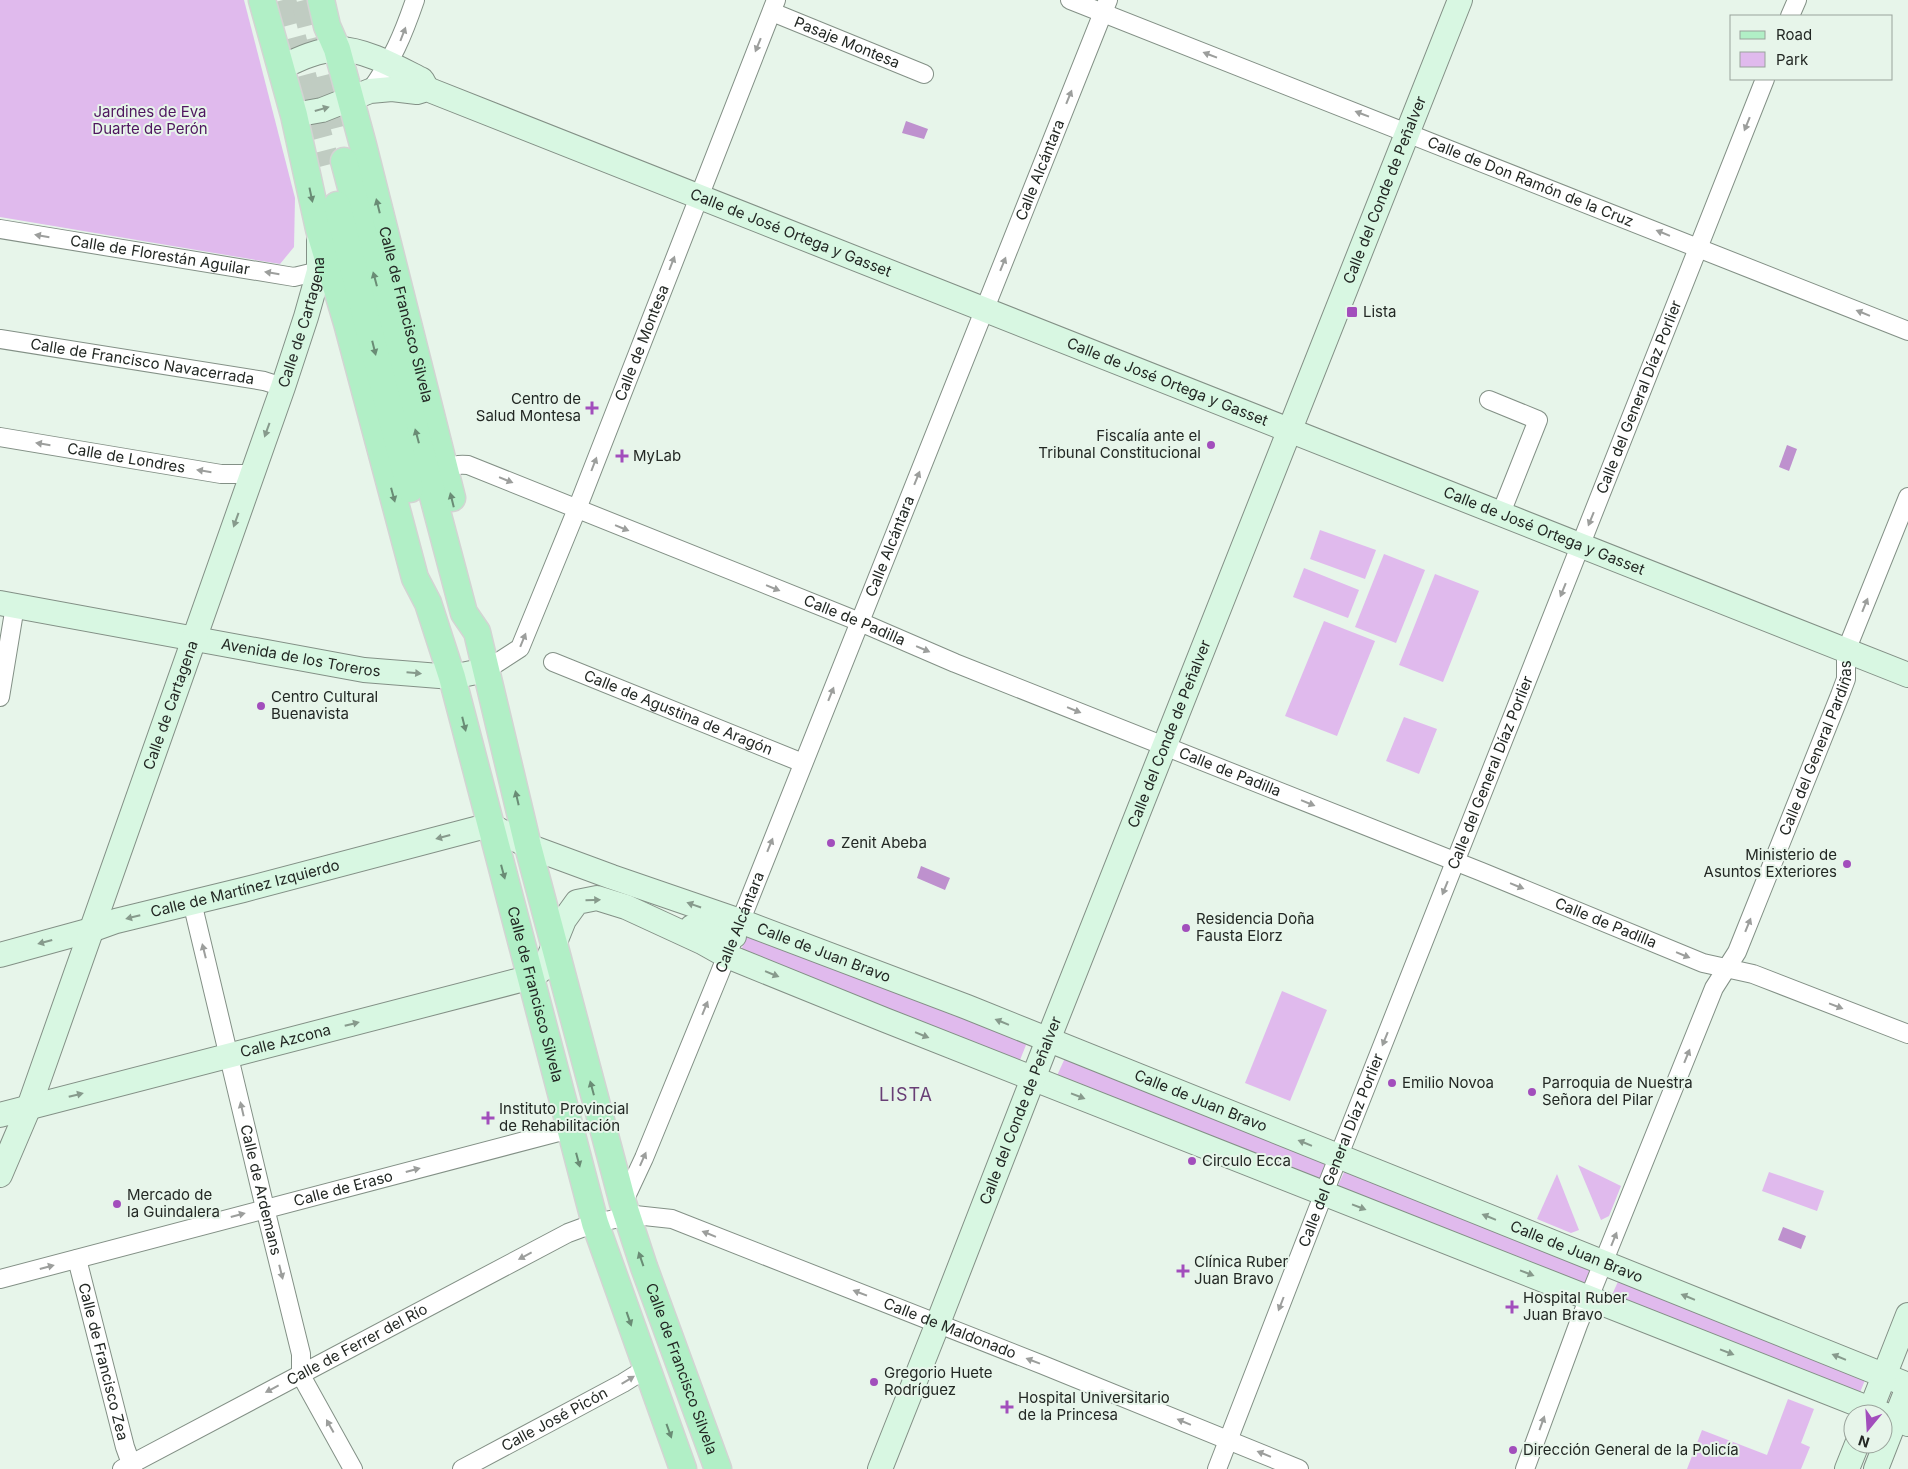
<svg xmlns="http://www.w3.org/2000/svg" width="1908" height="1469" viewBox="0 0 1908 1469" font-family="Inter,sans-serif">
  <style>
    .green { fill: #e0baed }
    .water { fill: #be91ce }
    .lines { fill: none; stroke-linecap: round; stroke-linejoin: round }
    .primary-tunnel { stroke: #c0ccc2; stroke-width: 26; stroke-dasharray: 26 13; stroke-linecap: butt }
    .street-casing { stroke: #839086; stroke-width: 20 }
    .secondary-casing { stroke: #839086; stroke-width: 26 }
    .primary-casing { stroke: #d3d4d3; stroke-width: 29 }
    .street { stroke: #fff; stroke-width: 18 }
    .secondary { stroke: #d8f7e2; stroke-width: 24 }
    .primary { stroke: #b1efc6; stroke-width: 26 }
    .oneway { fill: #9c9e9c }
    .oneway2 { fill: #879a8c }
    .oneway3 { fill: #6a8c75 }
    .poi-dot { fill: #a24ebc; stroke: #e7f5ea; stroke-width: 2 }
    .labels { text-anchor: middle; stroke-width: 4; stroke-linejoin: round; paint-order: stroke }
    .street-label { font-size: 15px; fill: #232824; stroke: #e7f5ea }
    .park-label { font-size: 15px; fill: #4f165f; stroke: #e7f5ea }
    .poi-label { font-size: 15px; fill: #232824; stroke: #e7f5ea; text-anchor: start }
    .quarter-label { font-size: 18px; letter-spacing: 1px; fill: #683e75; stroke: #e7f5ea }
  </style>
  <rect width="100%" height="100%" fill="#e7f5ea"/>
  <!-- green -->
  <g class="green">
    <path d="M0,0H244L295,198L294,247L280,264L0,217Z"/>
    <path d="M1320,530L1376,550L1365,579L1310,559Z"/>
    <path d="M1384,554L1425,570L1396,643L1355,627Z"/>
    <path d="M1304,568L1359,590L1348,618L1293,597Z"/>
    <path d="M1435,574L1479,591L1443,682L1399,665Z"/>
    <path d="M1324,621L1375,641L1337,736L1285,716Z"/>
    <path d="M1404,717L1437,729L1419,774L1386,761Z"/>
    <path d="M746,936L1021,1040L1026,1045L1020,1060L1016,1063L741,951Z"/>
    <path d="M1282,991L1327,1010L1290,1101L1245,1083Z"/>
    <path d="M1065,1058L1325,1163L1318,1185L1055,1080Z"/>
    <path d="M1578,1165L1621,1186L1609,1216L1601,1220Z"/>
    <path d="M1345,1170L1591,1269L1583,1289L1335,1192Z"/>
    <path d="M1769,1172L1824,1191L1817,1211L1762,1191Z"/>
    <path d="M1557,1174L1579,1230L1571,1233L1537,1219Z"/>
    <path d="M1621,1275L1867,1375L1859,1395L1611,1297Z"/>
    <path d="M1788,1399L1814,1409L1801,1443L1810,1447L1801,1469H1687L1702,1430L1767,1455Z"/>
  </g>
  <!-- water -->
  <g class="water">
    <path d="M906,121L928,129L924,139L902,133Z"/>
    <path d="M1787,445L1797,449L1789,471L1779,467Z"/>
    <path d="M921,866L950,878L945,890L917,878Z"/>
    <path d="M1783,1227L1806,1236L1801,1249L1778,1240Z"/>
  </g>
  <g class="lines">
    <!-- primary-tunnel -->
    <g class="primary-tunnel">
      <path d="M283,0L327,165"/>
      <path d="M304,0L336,128"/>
    </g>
    <!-- street casing -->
    <g class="street-casing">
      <g id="street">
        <path id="s1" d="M1070,0L1908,331"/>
        <path id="s2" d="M772,12L924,74"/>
        <path d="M1790,16L1797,0"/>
        <path d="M370,91C392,61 403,35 415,0"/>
        <path id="s3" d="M0,229L294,277L319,271"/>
        <path id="s4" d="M0,339L264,381L283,387"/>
        <path d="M1489,400L1538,420L1501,513"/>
        <path id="s5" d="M0,437L221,474H252"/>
        <path id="s6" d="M445,471C453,465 458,464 468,465L860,622L955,663L1482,872L1703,963L1753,974L1908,1034"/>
        <path id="s7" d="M553,662L803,763"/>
        <path id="s8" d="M486,670L520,648L577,509L776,0"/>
        <path d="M0,697L15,606"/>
        <path id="s9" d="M192,902L265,1208L301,1354V1373L303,1379L353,1469"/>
        <path id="s10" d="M623,1203L644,1158L719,975L1108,0"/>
        <path id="s11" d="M77,1259L125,1447L133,1469"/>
        <path id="s12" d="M0,1279L570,1129"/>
        <path id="s13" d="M122,1469L568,1233L595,1223L635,1215L672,1219L1043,1365L1299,1469"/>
        <path id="s14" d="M462,1469L623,1383L647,1368"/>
        <path id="s15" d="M1217,1469L1324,1193L1765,79"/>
        <path id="s16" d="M1525,1469L1578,1325L1714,988L1737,952L1840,695L1846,679V651L1908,497"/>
      </g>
    </g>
    <!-- secondary casing -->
    <g class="secondary-casing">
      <g id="secondary">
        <path d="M282,67C299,59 318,50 338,49C365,49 398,68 422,80L427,89"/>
        <path id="s17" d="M294,115L322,110L370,91L392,89L417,92L427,89L1908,675"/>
        <path id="s18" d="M0,603L364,670L452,677L486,670"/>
        <path d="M692,927L713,934L734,936"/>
        <path id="s19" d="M0,955L91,930L116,921L243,890L490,825L528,846L612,877L740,921L967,1007L1908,1385"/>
        <path id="s20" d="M0,1115L532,977L545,967L564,920L577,902L597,898L626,907L702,942L727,956L885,1020L1908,1424"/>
        <path id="s21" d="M0,1175L29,1107L283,387L306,317L319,271V241"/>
        <path d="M1869,1414L1908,1315"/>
        <path id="s22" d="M880,1469L938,1323L1048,1040L1460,0"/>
        <path d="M1847,1469L1857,1444"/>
        <path d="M1876,1469L1908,1387"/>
      </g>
    </g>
    <!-- primary casing -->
    <g class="primary-casing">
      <g id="primary">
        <path id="s23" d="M262,0L294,115L319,229L347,323L415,578L428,603L452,677L595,1223L683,1469"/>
        <path id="s24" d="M321,0L327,26L337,49L363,145L452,498"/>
        <path id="s25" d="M344,161L464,613L477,632L528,846L623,1203L644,1267L718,1469"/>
        <path d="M337,205L410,489"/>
      </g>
    </g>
    <!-- street -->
    <use href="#street" class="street"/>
    <!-- secondary -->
    <use href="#secondary" class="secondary"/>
    <!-- primary -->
    <use href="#primary" class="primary"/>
  </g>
  <!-- one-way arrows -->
  <defs><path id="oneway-solid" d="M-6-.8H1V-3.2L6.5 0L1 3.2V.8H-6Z" transform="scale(1.25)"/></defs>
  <g class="oneway">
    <use href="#oneway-solid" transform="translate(403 34) rotate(-69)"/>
    <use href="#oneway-solid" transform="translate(758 45) rotate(112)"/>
    <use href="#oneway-solid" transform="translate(1210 55) rotate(-159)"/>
    <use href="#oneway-solid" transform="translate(1069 97) rotate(-68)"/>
    <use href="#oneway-solid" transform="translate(1362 114) rotate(-159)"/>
    <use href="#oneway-solid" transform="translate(1747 124) rotate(112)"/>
    <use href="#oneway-solid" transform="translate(1663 233) rotate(-158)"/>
    <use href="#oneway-solid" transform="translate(42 236) rotate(-170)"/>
    <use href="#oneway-solid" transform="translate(672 263) rotate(-69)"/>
    <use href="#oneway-solid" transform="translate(1003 264) rotate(-68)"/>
    <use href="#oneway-solid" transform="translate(272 273) rotate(-171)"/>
    <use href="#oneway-solid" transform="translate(1863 313) rotate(-158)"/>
    <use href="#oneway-solid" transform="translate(43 444) rotate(-171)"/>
    <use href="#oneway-solid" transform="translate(594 464) rotate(-69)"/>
    <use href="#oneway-solid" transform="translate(204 471) rotate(-171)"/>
    <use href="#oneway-solid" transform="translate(917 478) rotate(-68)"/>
    <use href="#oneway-solid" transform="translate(506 480) rotate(22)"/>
    <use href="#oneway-solid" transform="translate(1591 519) rotate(112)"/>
    <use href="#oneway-solid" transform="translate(622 528) rotate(22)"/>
    <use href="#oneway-solid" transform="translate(773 588) rotate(22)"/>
    <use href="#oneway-solid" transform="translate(1563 590) rotate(112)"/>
    <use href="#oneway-solid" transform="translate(1865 605) rotate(-68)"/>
    <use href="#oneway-solid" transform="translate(523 640) rotate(-68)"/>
    <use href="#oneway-solid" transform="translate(923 649) rotate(23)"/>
    <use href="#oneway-solid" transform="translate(831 694) rotate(-68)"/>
    <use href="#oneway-solid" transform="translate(1074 710) rotate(22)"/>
    <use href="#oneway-solid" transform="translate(1308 803) rotate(22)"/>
    <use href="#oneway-solid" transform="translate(770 845) rotate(-68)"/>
    <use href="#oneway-solid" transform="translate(1517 886) rotate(22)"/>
    <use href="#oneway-solid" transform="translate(1445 888) rotate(112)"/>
    <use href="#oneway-solid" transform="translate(1748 925) rotate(-68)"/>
    <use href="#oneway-solid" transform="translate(204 951) rotate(-104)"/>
    <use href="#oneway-solid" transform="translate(1683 955) rotate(22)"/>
    <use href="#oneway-solid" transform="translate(1836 1006) rotate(21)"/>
    <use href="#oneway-solid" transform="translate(705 1008) rotate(-68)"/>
    <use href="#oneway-solid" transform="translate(1385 1039) rotate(112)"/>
    <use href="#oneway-solid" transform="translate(1687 1056) rotate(-68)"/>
    <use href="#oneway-solid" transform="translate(242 1109) rotate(-103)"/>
    <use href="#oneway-solid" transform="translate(643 1159) rotate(-66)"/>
    <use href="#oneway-solid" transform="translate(413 1170) rotate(-15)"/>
    <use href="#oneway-solid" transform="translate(238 1215) rotate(-15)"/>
    <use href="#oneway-solid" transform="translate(709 1234) rotate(-158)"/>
    <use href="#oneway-solid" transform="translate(1614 1239) rotate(-68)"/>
    <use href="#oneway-solid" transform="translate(525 1256) rotate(152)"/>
    <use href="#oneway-solid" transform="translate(47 1267) rotate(-15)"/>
    <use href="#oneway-solid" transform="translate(281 1272) rotate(76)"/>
    <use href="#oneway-solid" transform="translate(860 1293) rotate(-159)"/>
    <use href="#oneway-solid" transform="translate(1281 1304) rotate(111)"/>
    <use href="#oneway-solid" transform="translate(1033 1361) rotate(-159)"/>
    <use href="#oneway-solid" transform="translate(628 1380) rotate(-31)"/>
    <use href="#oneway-solid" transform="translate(272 1389) rotate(152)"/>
    <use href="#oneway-solid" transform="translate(1184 1422) rotate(-157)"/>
    <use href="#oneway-solid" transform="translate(1542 1423) rotate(-70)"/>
    <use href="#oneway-solid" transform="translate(330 1426) rotate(-119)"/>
    <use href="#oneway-solid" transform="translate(1264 1454) rotate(-158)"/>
  </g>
  <g class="oneway2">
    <use href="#oneway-solid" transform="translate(322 109) rotate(-16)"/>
    <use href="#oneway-solid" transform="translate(267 430) rotate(110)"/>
    <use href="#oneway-solid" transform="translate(236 520) rotate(110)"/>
    <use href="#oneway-solid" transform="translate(414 673) rotate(5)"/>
    <use href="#oneway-solid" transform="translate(443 837) rotate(165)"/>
    <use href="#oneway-solid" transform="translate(593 900) rotate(-2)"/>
    <use href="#oneway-solid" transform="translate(694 905) rotate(-161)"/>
    <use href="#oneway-solid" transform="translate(133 917) rotate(166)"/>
    <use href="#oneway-solid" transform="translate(45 942) rotate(165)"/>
    <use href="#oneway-solid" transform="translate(772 974) rotate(22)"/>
    <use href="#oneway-solid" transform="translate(1002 1022) rotate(-158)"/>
    <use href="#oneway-solid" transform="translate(352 1024) rotate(-14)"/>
    <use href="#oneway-solid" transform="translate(922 1035) rotate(22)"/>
    <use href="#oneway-solid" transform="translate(76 1095) rotate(-14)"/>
    <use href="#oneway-solid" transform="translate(1078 1096) rotate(21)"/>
    <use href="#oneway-solid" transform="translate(1305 1143) rotate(-158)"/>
    <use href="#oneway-solid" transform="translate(1359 1207) rotate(21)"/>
    <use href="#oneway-solid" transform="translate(1489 1217) rotate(-158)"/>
    <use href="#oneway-solid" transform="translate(1527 1273) rotate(21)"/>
    <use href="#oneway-solid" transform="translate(1688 1297) rotate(-158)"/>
    <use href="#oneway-solid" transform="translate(1727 1352) rotate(21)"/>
    <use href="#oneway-solid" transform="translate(1839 1357) rotate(-158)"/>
  </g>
  <g class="oneway3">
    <use href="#oneway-solid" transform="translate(311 195) rotate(78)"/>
    <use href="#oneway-solid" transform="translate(378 206) rotate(-104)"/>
    <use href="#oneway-solid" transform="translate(375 279) rotate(-105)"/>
    <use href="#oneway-solid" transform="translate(374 348) rotate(76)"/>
    <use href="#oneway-solid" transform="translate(417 436) rotate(-105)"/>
    <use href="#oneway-solid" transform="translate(393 495) rotate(75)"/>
    <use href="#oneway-solid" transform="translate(452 500) rotate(-104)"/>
    <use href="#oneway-solid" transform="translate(464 724) rotate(76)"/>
    <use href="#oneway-solid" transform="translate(517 798) rotate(-103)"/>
    <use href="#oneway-solid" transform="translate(503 872) rotate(75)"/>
    <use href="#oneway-solid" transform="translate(592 1088) rotate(-105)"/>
    <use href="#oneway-solid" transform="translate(578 1160) rotate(75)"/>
    <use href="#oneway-solid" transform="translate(641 1259) rotate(-109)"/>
    <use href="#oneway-solid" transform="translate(629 1319) rotate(71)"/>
    <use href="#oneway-solid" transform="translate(669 1431) rotate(70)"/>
  </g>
  <!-- markers -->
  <g class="poi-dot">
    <rect x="1346" y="306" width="12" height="12" rx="2.5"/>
    <path d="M589.5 400.5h5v5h5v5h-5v5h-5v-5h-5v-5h5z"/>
    <circle cx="1211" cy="445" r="5"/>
    <path d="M619.5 448.5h5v5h5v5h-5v5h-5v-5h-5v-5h5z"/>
    <circle cx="261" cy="706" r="5"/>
    <circle cx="831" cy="843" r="5"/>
    <circle cx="1847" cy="864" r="5"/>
    <circle cx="1186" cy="928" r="5"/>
    <circle cx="1392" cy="1083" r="5"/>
    <circle cx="1532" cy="1092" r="5"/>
    <path d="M485.5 1110.5h5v5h5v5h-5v5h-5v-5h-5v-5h5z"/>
    <circle cx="1192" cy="1161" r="5"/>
    <circle cx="117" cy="1204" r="5"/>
    <path d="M1180.5 1263.5h5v5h5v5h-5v5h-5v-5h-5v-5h5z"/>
    <path d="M1509.5 1299.5h5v5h5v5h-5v5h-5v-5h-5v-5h5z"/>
    <circle cx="874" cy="1382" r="5"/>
    <path d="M1004.5 1399.5h5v5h5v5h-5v5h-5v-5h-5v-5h5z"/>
    <circle cx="1513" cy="1450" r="5"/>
  </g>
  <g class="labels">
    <!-- street labels -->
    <g class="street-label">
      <text dy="5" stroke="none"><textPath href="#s2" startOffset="81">Pasaje Montesa</textPath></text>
      <text dy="5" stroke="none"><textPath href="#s10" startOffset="1114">Calle Alcántara</textPath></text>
      <text dy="5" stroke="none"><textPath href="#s1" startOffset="495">Calle de Don Ramón de la Cruz</textPath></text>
      <text dy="5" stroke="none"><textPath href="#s22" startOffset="1375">Calle del Conde de Peñalver</textPath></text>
      <text dy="5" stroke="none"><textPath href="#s17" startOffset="529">Calle de José Ortega y Gasset</textPath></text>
      <text dy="5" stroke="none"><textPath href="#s3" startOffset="162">Calle de Florestán Aguilar</textPath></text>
      <text dy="5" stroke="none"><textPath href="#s24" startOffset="326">Calle de Francisco Silvela</textPath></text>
      <text dy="5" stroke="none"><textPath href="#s21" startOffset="905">Calle de Cartagena</textPath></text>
      <text dy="5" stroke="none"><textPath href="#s8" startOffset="369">Calle de Montesa</textPath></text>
      <text dy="5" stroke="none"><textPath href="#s4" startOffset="144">Calle de Francisco Navacerrada</textPath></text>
      <text dy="5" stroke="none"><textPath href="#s17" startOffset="934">Calle de José Ortega y Gasset</textPath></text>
      <text dy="5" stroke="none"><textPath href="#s15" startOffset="1152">Calle del General Díaz Porlier</textPath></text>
      <text dy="5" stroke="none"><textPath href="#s5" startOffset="128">Calle de Londres</textPath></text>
      <text dy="5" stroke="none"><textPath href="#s17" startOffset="1339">Calle de José Ortega y Gasset</textPath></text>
      <text dy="5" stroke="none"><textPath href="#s10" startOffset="709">Calle Alcántara</textPath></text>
      <text dy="5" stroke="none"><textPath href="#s6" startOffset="441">Calle de Padilla</textPath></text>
      <text dy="5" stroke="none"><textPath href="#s18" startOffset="306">Avenida de los Toreros</textPath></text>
      <text dy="5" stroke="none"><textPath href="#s21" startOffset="500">Calle de Cartagena</textPath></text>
      <text dy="5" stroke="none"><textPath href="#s7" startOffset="135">Calle de Agustina de Aragón</textPath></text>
      <text dy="5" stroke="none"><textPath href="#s22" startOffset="790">Calle del Conde de Peñalver</textPath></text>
      <text dy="5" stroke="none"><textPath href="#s16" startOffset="779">Calle del General Pardiñas</textPath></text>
      <text dy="5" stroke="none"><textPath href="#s6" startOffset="846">Calle de Padilla</textPath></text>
      <text dy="5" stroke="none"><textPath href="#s15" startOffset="748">Calle del General Díaz Porlier</textPath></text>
      <text dy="5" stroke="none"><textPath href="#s19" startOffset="254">Calle de Martínez Izquierdo</textPath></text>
      <text dy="5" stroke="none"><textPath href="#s10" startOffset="304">Calle Alcántara</textPath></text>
      <text dy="5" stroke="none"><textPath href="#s6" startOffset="1251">Calle de Padilla</textPath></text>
      <text dy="5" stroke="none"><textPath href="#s19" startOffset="865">Calle de Juan Bravo</textPath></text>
      <text dy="5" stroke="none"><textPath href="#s23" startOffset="1032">Calle de Francisco Silvela</textPath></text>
      <text dy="5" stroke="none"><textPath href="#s20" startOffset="295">Calle Azcona</textPath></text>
      <text dy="5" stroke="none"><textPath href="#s19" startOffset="1270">Calle de Juan Bravo</textPath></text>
      <text dy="5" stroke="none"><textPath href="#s22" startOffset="385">Calle del Conde de Peñalver</textPath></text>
      <text dy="5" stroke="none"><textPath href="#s15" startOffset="342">Calle del General Díaz Porlier</textPath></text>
      <text dy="5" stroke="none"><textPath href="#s12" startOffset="355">Calle de Eraso</textPath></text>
      <text dy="5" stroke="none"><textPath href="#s9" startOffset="296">Calle de Ardemans</textPath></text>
      <text dy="5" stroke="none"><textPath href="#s19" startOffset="1675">Calle de Juan Bravo</textPath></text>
      <text dy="5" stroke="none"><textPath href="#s13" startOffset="910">Calle de Maldonado</textPath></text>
      <text dy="5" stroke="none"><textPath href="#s13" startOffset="266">Calle de Ferrer del Río</textPath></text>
      <text dy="5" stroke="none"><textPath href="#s11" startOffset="106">Calle de Francisco Zea</textPath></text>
      <text dy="5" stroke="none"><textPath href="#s25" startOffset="1256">Calle de Francisco Silvela</textPath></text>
      <text dy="5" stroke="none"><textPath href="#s14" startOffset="105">Calle José Picón</textPath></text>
    </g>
    <!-- park labels -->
    <g class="park-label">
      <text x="150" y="117">Jardines de Eva<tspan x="150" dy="17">Duarte de Perón</tspan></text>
    </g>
    <!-- poi labels -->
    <g class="poi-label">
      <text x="1363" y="317">Lista</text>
      <text x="581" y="404" text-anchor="end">Centro de<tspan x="581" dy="17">Salud Montesa</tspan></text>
      <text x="1201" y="441" text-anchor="end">Fiscalía ante el<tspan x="1201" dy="17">Tribunal Constitucional</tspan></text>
      <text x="633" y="461">MyLab</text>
      <text x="271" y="702">Centro Cultural<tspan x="271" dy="17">Buenavista</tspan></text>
      <text x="841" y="848">Zenit Abeba</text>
      <text x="1837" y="860" text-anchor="end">Ministerio de<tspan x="1837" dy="17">Asuntos Exteriores</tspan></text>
      <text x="1196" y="924">Residencia Doña<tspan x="1196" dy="17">Fausta Elorz</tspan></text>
      <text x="1402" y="1088">Emilio Novoa</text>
      <text x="1542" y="1088">Parroquia de Nuestra<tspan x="1542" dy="17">Señora del Pilar</tspan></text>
      <text x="499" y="1114">Instituto Provincial<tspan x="499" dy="17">de Rehabilitación</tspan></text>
      <text x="1202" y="1166">Circulo Ecca</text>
      <text x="127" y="1200">Mercado de<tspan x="127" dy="17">la Guindalera</tspan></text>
      <text x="1194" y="1267">Clínica Ruber<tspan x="1194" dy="17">Juan Bravo</tspan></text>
      <text x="1523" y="1303">Hospital Ruber<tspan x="1523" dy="17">Juan Bravo</tspan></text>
      <text x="884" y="1378">Gregorio Huete<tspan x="884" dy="17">Rodríguez</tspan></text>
      <text x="1018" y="1403">Hospital Universitario<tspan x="1018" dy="17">de la Princesa</tspan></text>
      <text x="1523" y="1455">Dirección General de la Policía</text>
    </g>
    <!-- quarter labels -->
    <g class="quarter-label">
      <text x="906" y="1101">LISTA</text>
    </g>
  </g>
  <!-- legend -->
  <rect x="1730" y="15" width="162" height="65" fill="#e7f5ea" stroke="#99a39b"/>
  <rect x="1740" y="31" width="25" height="8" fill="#b1efc6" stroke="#99a39b"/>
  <text x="1776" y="40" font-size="15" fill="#232824">Road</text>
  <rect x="1740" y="52" width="25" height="15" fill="#e0baed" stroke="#99a39b"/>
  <text x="1776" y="65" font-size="15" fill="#232824">Park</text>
  <!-- north arrow -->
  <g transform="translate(1868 1429) rotate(198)"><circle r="24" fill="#e7f5ea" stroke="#99a39b"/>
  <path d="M0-4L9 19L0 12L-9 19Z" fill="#a24ebc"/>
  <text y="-8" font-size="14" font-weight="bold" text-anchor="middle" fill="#232824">N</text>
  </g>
</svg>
